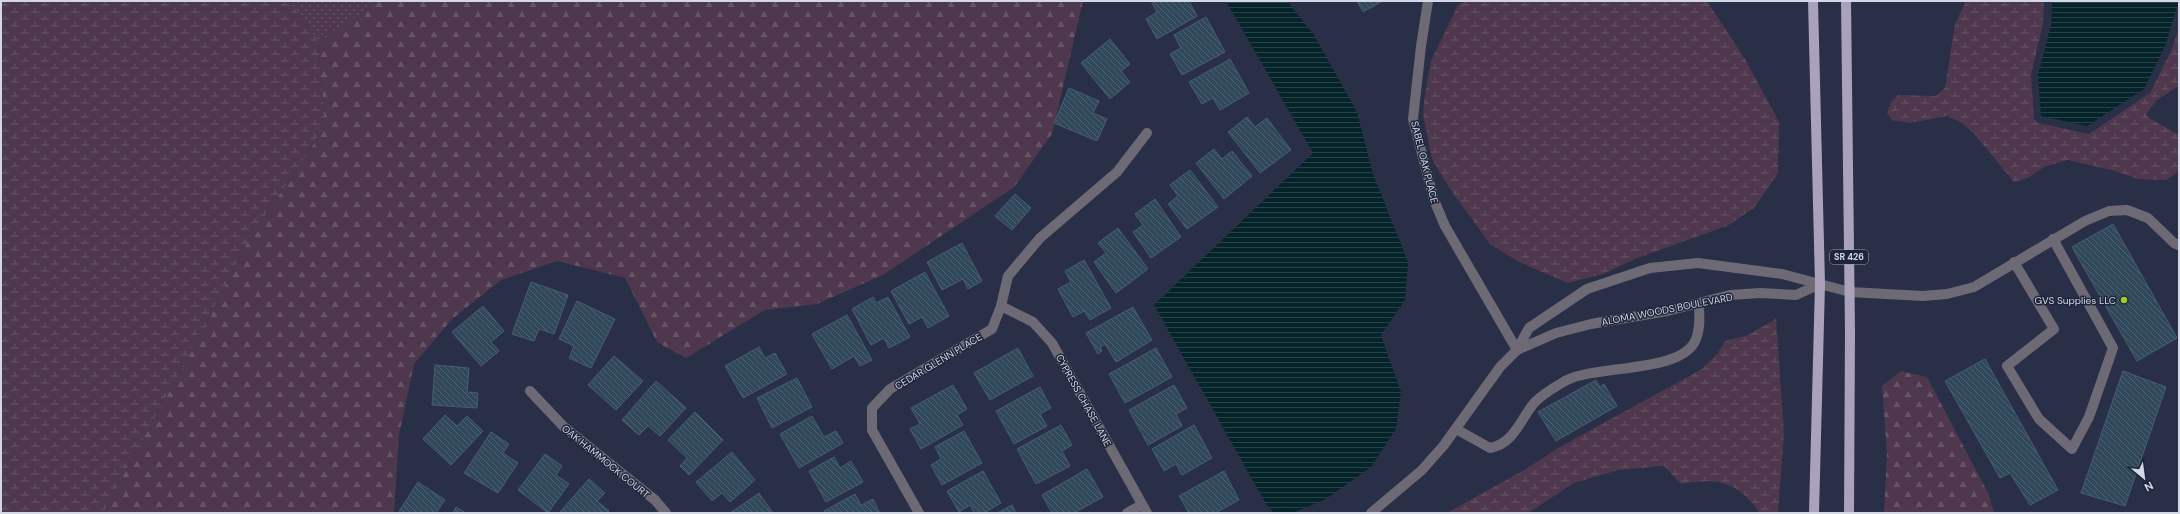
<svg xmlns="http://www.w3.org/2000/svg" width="2180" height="514" viewBox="0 0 2180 514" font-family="'DM Sans',sans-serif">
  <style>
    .green { fill: url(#green-dots) }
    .forest { fill: url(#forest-firs) }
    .wetland { fill: url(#wetland-marsh) }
    .water { fill: url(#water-rules) }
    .building { fill: url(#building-back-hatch); stroke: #455e70 }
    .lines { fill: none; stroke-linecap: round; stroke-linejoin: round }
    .minor { stroke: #6d6a76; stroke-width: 10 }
    .major { stroke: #a9a2ba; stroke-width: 10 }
    .poi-dot { fill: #a2c928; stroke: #1e253b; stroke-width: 1.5 }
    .labels { text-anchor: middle; stroke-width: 3; stroke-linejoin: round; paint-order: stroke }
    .shield { fill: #1e253b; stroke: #9ca2b3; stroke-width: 1 }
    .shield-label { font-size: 9px; font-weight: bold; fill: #d2d8e6 }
    .street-label { font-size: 10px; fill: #d2d8e6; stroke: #1e253b }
    .poi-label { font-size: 10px; fill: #d2d8e6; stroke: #1e253b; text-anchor: end }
  </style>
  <defs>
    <pattern id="green-dots" width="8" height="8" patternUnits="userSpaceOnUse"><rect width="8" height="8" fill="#4f384d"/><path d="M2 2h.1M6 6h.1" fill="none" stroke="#675467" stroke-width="1.8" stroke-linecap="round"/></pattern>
    <pattern id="forest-firs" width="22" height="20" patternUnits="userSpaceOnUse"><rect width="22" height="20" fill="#4f384d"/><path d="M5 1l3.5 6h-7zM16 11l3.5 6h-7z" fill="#675467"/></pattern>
    <pattern id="wetland-marsh" width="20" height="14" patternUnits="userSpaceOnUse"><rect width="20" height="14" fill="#4f384d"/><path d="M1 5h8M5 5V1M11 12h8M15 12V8" fill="none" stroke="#675467"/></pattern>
    <pattern id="water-rules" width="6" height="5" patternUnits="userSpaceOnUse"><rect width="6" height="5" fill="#042429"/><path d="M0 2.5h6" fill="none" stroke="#284348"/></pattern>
    <pattern id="building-back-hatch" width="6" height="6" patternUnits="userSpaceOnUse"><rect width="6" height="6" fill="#304859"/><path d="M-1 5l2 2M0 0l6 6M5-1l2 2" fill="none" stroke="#4d6271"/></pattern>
  </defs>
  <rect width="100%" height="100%" fill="#282f46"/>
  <!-- green -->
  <path class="green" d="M290,1H381L318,41Z"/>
  <!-- forest -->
  <g class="forest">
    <path d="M381,1H1083L1052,134L1014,187L883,275L817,304L765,310L686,358L657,342L625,278L557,261L501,280L452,319L414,364L399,435L394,513H103L197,340L248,241L325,127L318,41Z"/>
    <path d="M1901,371L1927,377L1989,495L1994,513H1884L1887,453L1882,386Z"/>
  </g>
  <!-- wetland -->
  <g class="wetland">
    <path d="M1,1H290L318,41L325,127L248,241L197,340L103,513H1Z"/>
    <path d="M1467,1H1707L1745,59L1779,122L1778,173L1754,208L1727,226L1637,258L1603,274L1568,283L1519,262L1490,244L1450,189L1432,159L1423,114L1425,94L1431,61L1458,5Z"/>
    <path d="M1966,1H2044L2043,24L2031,75L2034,119L2038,123L2089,134L2150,93L2172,49L2179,27V86L2157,100L2146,114L2149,118L2179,135V171L2166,180L2138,179L2115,171L2068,160L2044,167L2028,178L2014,182L1976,136L1962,123L1947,116L1910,123L1892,120L1887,113L1891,102L1898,95L1936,96L1945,88L1955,24Z"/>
    <path d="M1776,319L1784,434L1778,513H1760C1738,482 1719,477 1681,484L1664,466L1618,470L1574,483L1528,513H1447L1526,469L1558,448L1702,369L1718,353L1725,341L1746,336Z"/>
  </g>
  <!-- water -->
  <g class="water">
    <path d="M1226,1H1287L1314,35L1357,112L1373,174L1408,262L1405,300L1381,335L1401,392L1396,429L1371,467L1324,500L1292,513H1274L1266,504L1154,305L1313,153Z"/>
    <path d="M2052,1H2179L2165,46L2144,89L2087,126L2041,116L2038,75L2051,26Z"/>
  </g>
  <!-- building -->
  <g class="building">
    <path d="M1151,1H1189L1197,16L1157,39L1146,19L1157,12Z"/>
    <path d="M1357,1H1383L1363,12Z"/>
    <path d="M1206,17L1225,52L1182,75L1170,54L1181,48L1174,35Z"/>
    <path d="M1110,39L1130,64L1121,71L1130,82L1110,99L1081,63Z"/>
    <path d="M1230,59L1249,93L1220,110L1213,98L1202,104L1189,82Z"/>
    <path d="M1069,88L1099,101L1093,113L1107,119L1097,141L1054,123Z"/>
    <path d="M1247,117L1255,127L1267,118L1291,150L1260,173L1228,132Z"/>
    <path d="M1214,149L1222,159L1232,151L1252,176L1224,199L1196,163Z"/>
    <path d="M1190,170L1218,207L1187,229L1168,204L1178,196L1170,185Z"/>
    <path d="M1015,194L1031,208L1012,230L995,216Z"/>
    <path d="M1155,199L1181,237L1151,258L1133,232L1143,225L1135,214Z"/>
    <path d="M2113,224L2177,338L2137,361L2072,247Z"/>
    <path d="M1118,228L1148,269L1116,293L1094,262L1106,253L1098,243Z"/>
    <path d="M962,243L982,281L968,289L963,279L942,290L927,262Z"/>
    <path d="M1084,260L1111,308L1090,320L1084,311L1073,317L1058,289L1071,282L1065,271Z"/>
    <path d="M925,272L949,316L928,328L922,317L909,324L891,291Z"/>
    <path d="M531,282L568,295L554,334L539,329L534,341L512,334Z"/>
    <path d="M873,297L876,303L888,297L910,337L889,348L884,338L871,345L852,309Z"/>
    <path d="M577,301L615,319L591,368L569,358L574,346L559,339Z"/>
    <path d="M483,306L504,331L491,342L499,351L481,366L452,332Z"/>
    <path d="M1133,307L1152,340L1116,362L1105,344L1100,347L1102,351L1098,354L1086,333Z"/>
    <path d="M847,315L872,360L860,366L854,356L832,369L812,334Z"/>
    <path d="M759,347L765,358L775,353L787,374L743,398L725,366Z"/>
    <path d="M1018,348L1033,376L990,400L974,373Z"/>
    <path d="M1156,348L1172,377L1125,403L1109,374Z"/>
    <path d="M614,356L643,381L616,410L588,385Z"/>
    <path d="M1985,359L2058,490L2030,505L2010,473L2000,478L1945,381Z"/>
    <path d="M435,365L469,368L467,392L478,393L477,408L432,405Z"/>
    <path d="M2123,371L2166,387L2125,506L2081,493Z"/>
    <path d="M797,378L812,407L772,428L757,398Z"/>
    <path d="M1596,380L1600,387L1604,384L1617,406L1556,441L1538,412Z"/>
    <path d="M656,381L686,408L660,436L648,426L639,435L622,420Z"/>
    <path d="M953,385L967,409L957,415L963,425L921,449L910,429L920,424L911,408Z"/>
    <path d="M1174,385L1187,408L1176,414L1182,426L1148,445L1129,410Z"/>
    <path d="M1040,387L1051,408L1040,414L1047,426L1014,444L996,411Z"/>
    <path d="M695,412L723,440L689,475L680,466L687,458L668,440Z"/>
    <path d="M445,415L457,426L467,416L483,431L451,465L423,439Z"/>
    <path d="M812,416L824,437L836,431L843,443L799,468L780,434Z"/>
    <path d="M1061,425L1072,445L1062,451L1070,466L1036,484L1017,449Z"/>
    <path d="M1194,425L1212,458L1182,475L1176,464L1164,471L1152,449Z"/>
    <path d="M964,431L982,463L942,485L931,465L941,459L935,447Z"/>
    <path d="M491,432L509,444L503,453L518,463L498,493L464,473Z"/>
    <path d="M732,452L755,480L730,502L722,493L712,501L696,482Z"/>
    <path d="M545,454L562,466L556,475L569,484L548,513L518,490Z"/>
    <path d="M834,457L840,468L851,461L863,482L826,502L809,471Z"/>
    <path d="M1087,469L1103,497L1074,513H1052L1042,495Z"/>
    <path d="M983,471L1001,503L984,513H974L970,505L959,512L947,491Z"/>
    <path d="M1224,471L1239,500L1215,513H1189L1179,496Z"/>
    <path d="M589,479L605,493L597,501L609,511L606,513H559Z"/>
    <path d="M418,482L445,500L436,513H398Z"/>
    <path d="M759,493L773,513H730Z"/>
    <path d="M855,494L861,505L873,499L880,513H825L824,511Z"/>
    <path d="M1012,505L1016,513H997Z"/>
    <path d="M456,507L466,513H453Z"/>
  </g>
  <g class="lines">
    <!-- minor -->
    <g class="minor">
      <path d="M1428,1L1421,46L1413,119L1434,200L1445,226L1517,350"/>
      <path d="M2014,262L2054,329L2007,366L2039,419L2072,449L2089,417L2113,348L2053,239"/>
      <path d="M1001,306L1033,322L1052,343L1147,513"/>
      <path d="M1517,350L1556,333L1591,324L1667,311L1730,295L1760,293L1796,295L1820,284"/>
      <path d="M530,391L564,427L655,500L666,513"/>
      <path d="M1456,429L1490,448C1515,443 1520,419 1535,402C1544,393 1555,387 1565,381C1596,364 1683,374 1696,339C1701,327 1699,315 1699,303"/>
      <path d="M919,513L872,430V408L890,389L992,329L1001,306L1008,276L1040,238L1117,172L1147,133"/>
      <path d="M1127,513L1141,505"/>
      <path d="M1371,513L1422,470L1444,445L1500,367L1517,350L1529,328L1587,289L1650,268L1698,263L1782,274L1850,292L1923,296L1947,294L1974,287L2085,221L2109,211L2127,210L2148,218L2174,243L2179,245"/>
    </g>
    <!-- major -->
    <g class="major">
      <path d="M1813,1L1820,284L1814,513"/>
      <path d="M1846,1L1850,332L1849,513"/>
    </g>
  </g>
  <!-- markers -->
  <circle class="poi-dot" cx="2124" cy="300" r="4"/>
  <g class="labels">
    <!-- shield labels -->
    <rect class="shield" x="1830" y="250" width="38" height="14" rx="3"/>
    <g class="shield-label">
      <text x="1849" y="260">SR 426</text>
    </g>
    <!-- street labels -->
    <g class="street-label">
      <text transform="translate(1425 162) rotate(76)" y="4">SABEL OAK PLACE</text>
      <text transform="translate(1667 309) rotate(-11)" y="4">ALOMA WOODS BOULEVARD</text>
      <text transform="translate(938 361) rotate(-31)" y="4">CEDAR GLENN PLACE</text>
      <text transform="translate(1084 400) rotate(61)" y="4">CYPRESS CHASE LANE</text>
      <text transform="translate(606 461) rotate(39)" y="4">OAK HAMMOCK COURT</text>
    </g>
    <!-- poi labels -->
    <g class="poi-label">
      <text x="2116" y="304">GVS Supplies LLC</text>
    </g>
  </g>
  <!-- border -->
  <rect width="2180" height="514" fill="none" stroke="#d2d8e6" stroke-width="4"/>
  <!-- north arrow -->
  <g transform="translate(2144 478) rotate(151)" stroke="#1e253b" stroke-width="3" paint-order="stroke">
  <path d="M0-3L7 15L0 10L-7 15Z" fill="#d2d8e6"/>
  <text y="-6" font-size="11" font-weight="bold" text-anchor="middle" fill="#d2d8e6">N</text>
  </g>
</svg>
